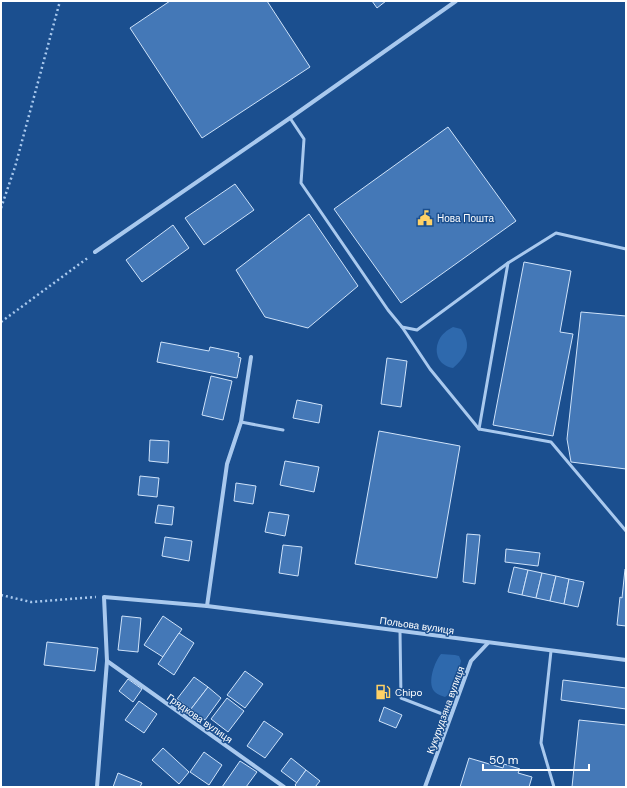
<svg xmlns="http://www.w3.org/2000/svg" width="627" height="788" viewBox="0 0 627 788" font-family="'DM Sans',sans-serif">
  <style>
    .green { fill: #2e69ad }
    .building { fill: #4478b7; stroke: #cfe3fa }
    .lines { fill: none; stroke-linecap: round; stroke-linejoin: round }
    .path { stroke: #a9c9ee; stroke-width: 2.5; stroke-dasharray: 2 3; stroke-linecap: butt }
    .service { stroke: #a9c9ee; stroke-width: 3 }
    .minor { stroke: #a9c9ee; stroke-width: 4 }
    .labels { text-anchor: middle; stroke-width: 3; stroke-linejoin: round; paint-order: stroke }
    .poi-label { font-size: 10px; fill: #fff; stroke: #1b4f8f; text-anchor: start }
    .street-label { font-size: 10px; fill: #fff; stroke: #1b4f8f }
  </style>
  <rect width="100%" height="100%" fill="#1b4f8f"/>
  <!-- green -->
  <g class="green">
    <path d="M453,327L461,329C472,345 467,356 453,368C439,366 433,353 439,340C442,334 447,330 453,327Z"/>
    <path d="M441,654L455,655L459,656L461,661C458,672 456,691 445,697C442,696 436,694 434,691C427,682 435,661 441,654Z"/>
  </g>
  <!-- building -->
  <g class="building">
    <path d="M170,1H267L310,67L202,138L130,28Z"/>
    <path d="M372,1H386L377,8Z"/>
    <path d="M448,127L516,221L401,303L334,209Z"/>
    <path d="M235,184L254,210L204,245L185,218Z"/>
    <path d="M309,214L358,286L308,328L265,317L236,270Z"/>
    <path d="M173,225L189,248L142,282L126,260Z"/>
    <path d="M524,262L571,271L560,332L573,334L553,436L493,425Z"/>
    <path d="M581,312L626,316V469L571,462L567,439Z"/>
    <path d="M161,342L209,351L210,347L239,353L238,357L241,358L237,378L157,362Z"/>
    <path d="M387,358L407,361L401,407L381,404Z"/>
    <path d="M211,376L232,381L223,420L202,415Z"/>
    <path d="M297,400L322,405L319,423L293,418Z"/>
    <path d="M379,431L460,446L437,578L355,564Z"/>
    <path d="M150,440L169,441L168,463L149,461Z"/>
    <path d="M285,461L319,467L314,492L280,485Z"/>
    <path d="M140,476L159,478L157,497L138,495Z"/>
    <path d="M236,483L256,486L253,504L234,501Z"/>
    <path d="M158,505L174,507L172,525L155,523Z"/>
    <path d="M269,512L289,515L285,536L265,532Z"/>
    <path d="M467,534L480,535L475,584L463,582Z"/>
    <path d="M165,537L192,541L189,561L162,556Z"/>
    <path d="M283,545L302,547L298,576L279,573Z"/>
    <path d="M506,549L540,553L538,566L505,562Z"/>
    <path d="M514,567L528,570L522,595L508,592Z"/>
    <path d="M625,569H626V626L617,625L620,597L622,598Z"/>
    <path d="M528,570L542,573L536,598L522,595Z"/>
    <path d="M542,573L556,576L550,601L536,598Z"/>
    <path d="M556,576L569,579L564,604L550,601Z"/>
    <path d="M569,579L584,582L578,607L564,604Z"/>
    <path d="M122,616L141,618L138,652L118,650Z"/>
    <path d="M163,616L182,629L163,657L144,645Z"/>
    <path d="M179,633L194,643L174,675L158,664Z"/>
    <path d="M47,642L98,648L95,671L44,665Z"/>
    <path d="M245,671L263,684L245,708L227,695Z"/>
    <path d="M194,677L208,687L191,709L177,699Z"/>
    <path d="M128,679L142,689L133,702L119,691Z"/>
    <path d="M563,680L626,688V709L561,700Z"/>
    <path d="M208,687L221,698L205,720L191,709Z"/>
    <path d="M227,698L244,711L228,732L211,719Z"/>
    <path d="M139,701L157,714L144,733L125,720Z"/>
    <path d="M384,707L402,715L396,728L379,721Z"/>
    <path d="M579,720L626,725V787H572Z"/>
    <path d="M264,721L283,734L265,758L247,746Z"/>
    <path d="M163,748L189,772L179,784L152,760Z"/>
    <path d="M204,752L222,765L209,785L190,772Z"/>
    <path d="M291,758L306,770L297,783L281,771Z"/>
    <path d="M469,758L503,768L504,764L520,769L518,773L532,777L529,787H460Z"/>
    <path d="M240,761L257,772L246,787H222Z"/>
    <path d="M306,770L320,781L315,787H297L295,785Z"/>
    <path d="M118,773L142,783L140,787H113Z"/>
  </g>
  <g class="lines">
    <!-- path -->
    <g class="path">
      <path d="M1,208L15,167L60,1"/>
      <path d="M1,322L89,257"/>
      <path d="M1,595L31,602L96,597"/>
    </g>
    <!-- service -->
    <g class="service">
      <path d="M290,118L304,139L301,183L388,310L402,327L417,330L508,263L556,233L626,249"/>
      <path d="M402,327L430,369L479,429L551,442L626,531"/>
      <path d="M241,422L283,430"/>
      <path d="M479,429L508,263"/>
      <path d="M400,631L401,698L450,717"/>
      <path d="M551,651L541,743L554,787"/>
    </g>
    <!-- minor -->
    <g class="minor">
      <path d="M95,252L290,118L456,1"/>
      <path d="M207,606L227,464L241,422L251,357"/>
      <path d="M107,661L284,787"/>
      <path d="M97,787L107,661L104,597L207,606L626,660"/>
      <path d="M425,787L471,661L488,643"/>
    </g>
  </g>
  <!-- icons -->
  <defs>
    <g id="civic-bare" transform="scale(1.2)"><path d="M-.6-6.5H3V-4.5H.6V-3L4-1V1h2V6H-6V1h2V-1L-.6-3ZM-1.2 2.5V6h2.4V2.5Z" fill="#ffd166" stroke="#1b4f8f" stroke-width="2.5" paint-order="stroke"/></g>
    <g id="fuel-bare" transform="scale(1.2)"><path d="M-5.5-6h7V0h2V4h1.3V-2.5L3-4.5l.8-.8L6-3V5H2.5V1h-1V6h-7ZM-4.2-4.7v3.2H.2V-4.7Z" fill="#ffd166" stroke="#1b4f8f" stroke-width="2.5" paint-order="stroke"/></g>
  </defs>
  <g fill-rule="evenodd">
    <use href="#civic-bare" x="425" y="218"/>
    <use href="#fuel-bare" x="383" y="692"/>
  </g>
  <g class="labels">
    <!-- poi labels -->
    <g class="poi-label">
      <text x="437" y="222">Нова Пошта</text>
      <text x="395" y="696">Chipo</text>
    </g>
    <!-- street labels -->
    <g class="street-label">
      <text transform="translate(417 625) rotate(8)" y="4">Польова вулиця</text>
      <text transform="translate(445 710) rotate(-70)" y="4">Кукурудзяна вулиця</text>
      <text transform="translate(200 718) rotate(35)" y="4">Грядкова вулиця</text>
    </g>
  </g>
  <!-- border -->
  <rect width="627" height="788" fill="none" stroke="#ffffff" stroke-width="4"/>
  <!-- scale -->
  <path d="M483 764v6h106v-6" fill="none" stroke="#ffffff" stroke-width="2"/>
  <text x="489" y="764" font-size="12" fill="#ffffff" stroke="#1b4f8f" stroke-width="3" paint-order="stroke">50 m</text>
</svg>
